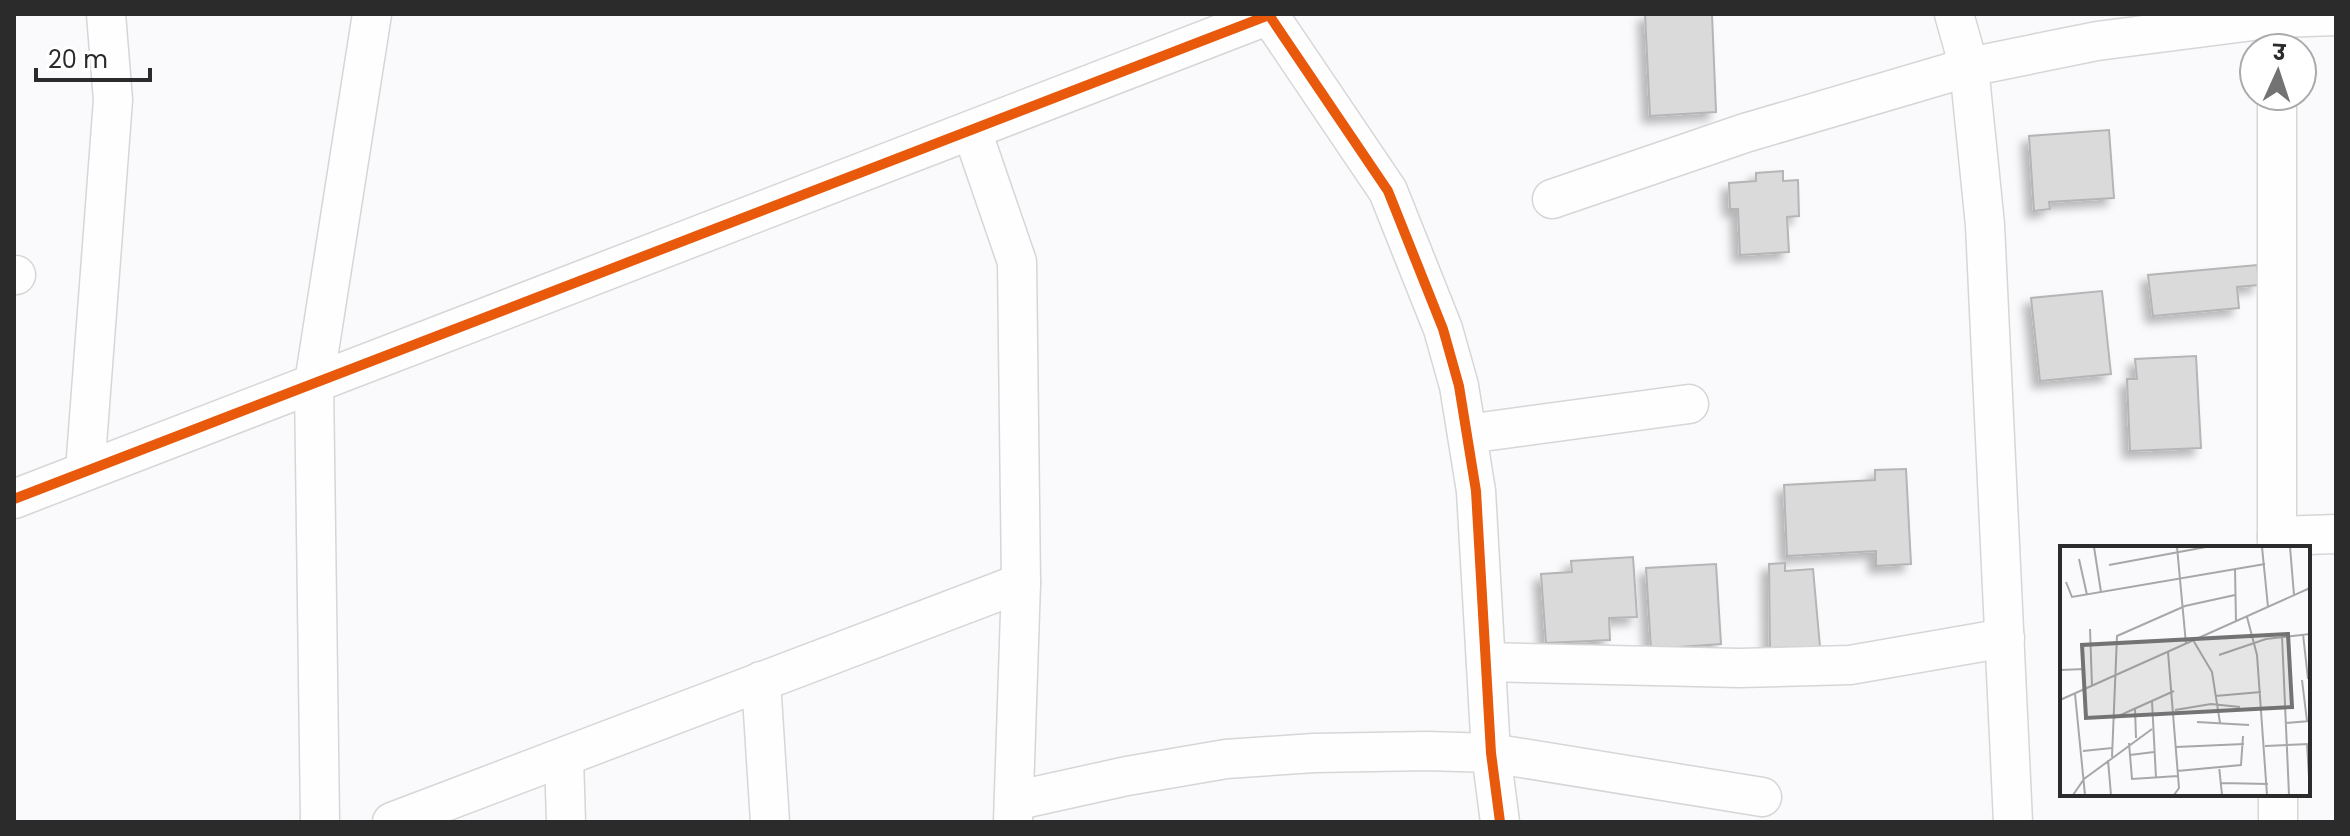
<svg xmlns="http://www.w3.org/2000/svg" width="2350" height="836" viewBox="0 0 2350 836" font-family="Poppins,'Noto Sans Devanagari',sans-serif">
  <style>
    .building { fill: #dbdadb; stroke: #b6b5b6; stroke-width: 2; filter: url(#shadow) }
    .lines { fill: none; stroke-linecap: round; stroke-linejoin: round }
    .minor-casing { stroke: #d7d6d7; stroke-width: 41 }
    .minor { stroke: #fefefe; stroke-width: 38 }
    .cycleway-casing { stroke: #fff; stroke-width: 15 }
    .cycleway { stroke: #e8590c; stroke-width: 10 }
    .inset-road { fill: none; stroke: #a8a7a8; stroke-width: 2 }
    .view { fill: #747374; fill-opacity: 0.15; stroke: #747374; stroke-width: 4 }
    .inset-edge { fill: none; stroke: #2c2b2c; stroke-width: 4 }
  </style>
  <defs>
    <filter id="shadow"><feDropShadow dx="-7" dy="7" stdDeviation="4" flood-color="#0004"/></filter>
  </defs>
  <rect width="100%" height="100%" fill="#faf9fb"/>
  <!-- building -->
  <g class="building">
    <path d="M1645,14H1712L1716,112L1650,116Z"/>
    <path d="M2109,130L2114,198L2049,202L2050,209L2034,211L2029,136Z"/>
    <path d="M1783,171V181L1798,180L1799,216L1787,217L1789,252L1740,255L1738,209H1730L1729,183L1756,181V173Z"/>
    <path d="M2257,265L2259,285L2237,287L2239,308L2153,316L2148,275Z"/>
    <path d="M2102,291L2111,374L2040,381L2031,298Z"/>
    <path d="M2196,356L2201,448L2130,451L2127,379H2137L2135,359Z"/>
    <path d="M1906,469L1911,564L1876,566V551L1787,556L1784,485L1875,480V470Z"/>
    <path d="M1633,557L1637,617L1609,618L1610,640L1546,643L1541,574L1572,572L1571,561Z"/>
    <path d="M1785,563V571L1813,569L1820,647L1770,648L1769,564Z"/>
    <path d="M1716,564L1721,644L1651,649L1646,568Z"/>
  </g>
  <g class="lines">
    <!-- minor casing -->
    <g class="minor-casing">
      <g id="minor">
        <path d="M1954,14L1969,67L1985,225L2013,822"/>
        <path d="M1269,15L1388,191L1443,329L1459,386L1476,491L1491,753L1500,822"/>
        <path d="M2277,96V548"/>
        <path d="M972,131L1017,262L1021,583L1013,822"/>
        <path d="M1552,199L1745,133L1969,67L2097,41L2276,18L2336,16"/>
        <path d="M14,275H16"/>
        <path d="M1467,434L1689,404"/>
        <path d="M85,471L113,100L106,14"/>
        <path d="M14,499L1272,14"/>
        <path d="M2277,536L2336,534"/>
        <path d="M1486,662L1739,668L1850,665L2005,638"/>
        <path d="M761,681L770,822"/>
        <path d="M564,758L566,822"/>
        <path d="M2278,794V822"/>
        <path d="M1014,801L1127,776L1226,759L1314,753L1427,751L1491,753L1762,797"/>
        <path d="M320,822L314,383L372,14"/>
        <path d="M392,822L1021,583"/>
      </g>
    </g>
    <!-- minor -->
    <use href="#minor" class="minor"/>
    <!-- cycleway casing -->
    <g class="cycleway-casing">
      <g id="cycleway">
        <path d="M1269,15L1388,191L1443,329L1459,386L1476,491L1491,753L1500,822"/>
        <path d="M14,499L1272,14"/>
      </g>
    </g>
    <!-- cycleway -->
    <use href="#cycleway" class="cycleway"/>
  </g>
  <!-- overview -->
  <g transform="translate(2060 546)">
    <rect width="250" height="250" fill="#faf9fb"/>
    <path class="inset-road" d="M34,1L41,46M117,1L126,98M202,1L208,61M230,1L234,49M19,13L27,49M49,19L146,1M175,23L176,76M6,36L12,51L205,18M187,71L197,109L207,249M30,83L32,140M243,88L248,133M222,90L229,249M133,94L152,126L160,177M108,106L119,242L114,249M159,109L206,93L250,88M0,124L25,123M242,134L247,175M15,148L25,249M155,150L201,146M0,154L250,42M92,155L96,232M75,163L76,192M115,164L151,158L180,161M54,172L114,145M137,176L189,179M226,177L250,175M69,197L72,233L118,230M247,198L250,247M205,200L250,198M116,201L184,198M23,205L52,202M70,209L94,206M52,211L57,90L125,60L175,49M48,214L51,249M159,220L162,249M117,225L181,219L183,190M161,237L208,238M13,249L24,233L92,183"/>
    <path class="view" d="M228,88L232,161L26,172L22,99Z"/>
    <rect width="250" height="250" class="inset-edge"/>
  </g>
  <!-- border -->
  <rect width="2350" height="836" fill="none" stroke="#2c2b2c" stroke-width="32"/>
  <!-- north arrow -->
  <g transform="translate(2278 72) rotate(3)"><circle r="38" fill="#ffffff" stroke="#abaaab" stroke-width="2"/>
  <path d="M0-6L14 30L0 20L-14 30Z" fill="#747374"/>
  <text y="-12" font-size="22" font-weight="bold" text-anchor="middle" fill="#2c2b2c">उ</text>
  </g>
  <!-- scale -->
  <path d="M36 68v12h114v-12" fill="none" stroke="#2c2b2c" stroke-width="4"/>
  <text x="48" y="68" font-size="24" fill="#2c2b2c" stroke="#ffffff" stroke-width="6" paint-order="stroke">20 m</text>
</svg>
